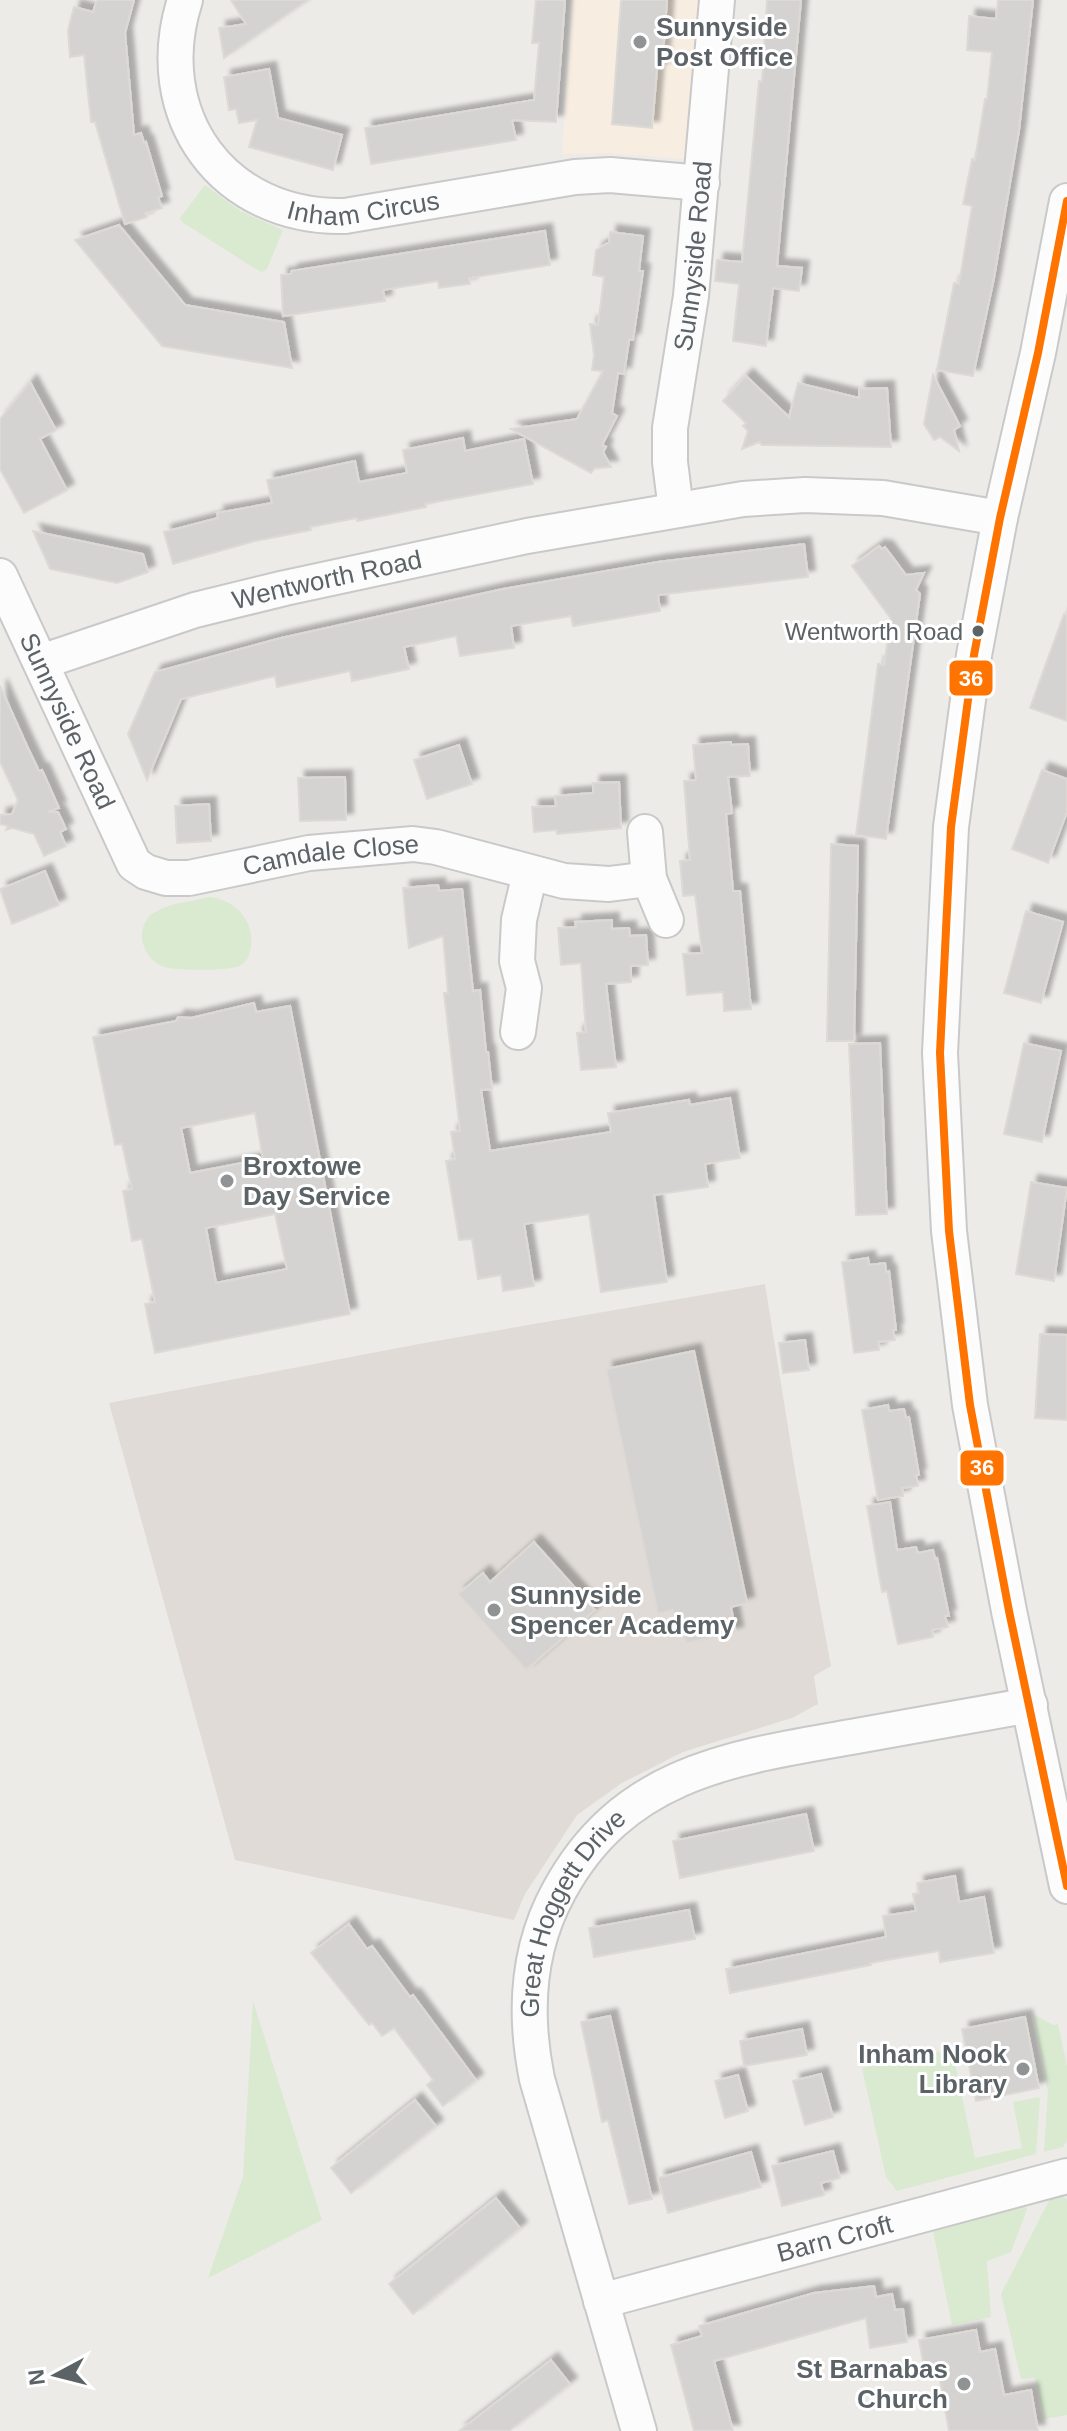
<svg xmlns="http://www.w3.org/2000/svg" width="1067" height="2431" viewBox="0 0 1067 2431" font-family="Arial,sans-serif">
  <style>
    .commercial { fill: #f7ede1 }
    .education { fill: #e0dbd7 }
    .green { fill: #d9ead1 }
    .building { fill: #d5d3d2; stroke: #dddad6; stroke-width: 2; fill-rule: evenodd; filter: url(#shadow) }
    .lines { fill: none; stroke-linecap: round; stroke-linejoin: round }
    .minor-casing { stroke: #c9c9c9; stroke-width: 38 }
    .minor { stroke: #fcfcfc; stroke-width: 34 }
    .bus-1-casing { stroke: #fff; stroke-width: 14 }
    .bus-1 { stroke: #ff7300; stroke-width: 8 }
    .poi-dot { fill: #8f9394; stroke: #fff; stroke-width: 3 }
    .bus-dot { fill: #5c6367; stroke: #fff; stroke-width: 3 }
    .labels { text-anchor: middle; stroke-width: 6; stroke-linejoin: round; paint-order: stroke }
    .bus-label { font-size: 24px; fill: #5c6367; stroke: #fff; text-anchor: end }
    .poi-label { font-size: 26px; font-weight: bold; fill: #5c6367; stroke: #fff; text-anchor: start }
    .street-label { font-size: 26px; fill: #5c6367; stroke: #fff }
    .line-badge { stroke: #fff; stroke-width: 3 }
    .badge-label { font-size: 22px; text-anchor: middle; font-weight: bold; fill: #fff }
  </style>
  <defs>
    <filter id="shadow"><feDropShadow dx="7" dy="-7" stdDeviation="2" flood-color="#0004"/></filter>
  </defs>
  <rect width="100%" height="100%" fill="#edebe8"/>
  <!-- commercial -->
  <path class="commercial" d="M573,0H706L696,160L609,153L562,154Z"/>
  <!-- education -->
  <path class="education" d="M765,1284L796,1477L831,1666L814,1676L818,1704L792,1718L683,1752L622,1783L577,1815L525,1894L514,1920L235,1860L109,1403L419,1344Z"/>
  <!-- green -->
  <g class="green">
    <path d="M205,185L240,211L283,230L267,269L262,272L254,268L182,222L180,218Z"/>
    <path d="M209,897C235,899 255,921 251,947C250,953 248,960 243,964C233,972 183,970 169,968C143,964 131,927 155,912C169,903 193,901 209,897Z"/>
    <path d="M253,2001L322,2220L208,2278L243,2177Z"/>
    <path d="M1033,2014L1053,2025L1058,2024L1067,2066V2141L1063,2147L1044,2152L1048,2092Z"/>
    <path d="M952,2049L975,2158L1022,2148L1013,2102L1040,2097L1036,2154L897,2191L886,2177L862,2068Z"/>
    <path d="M1053,2193L1067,2199V2415L1044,2419L1035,2378L1021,2379L1001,2294Z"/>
    <path d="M1024,2201L1027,2209L1011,2252L987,2261L991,2317L952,2325L933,2231Z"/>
  </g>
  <!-- building -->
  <g class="building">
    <path d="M97,0H134L125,33L134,135L141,133L144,143L146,142L162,196L158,197L162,208L145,213L147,217L125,224L95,122H91L84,55L70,57L68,30L74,7L93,12Z"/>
    <path d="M231,0H308L224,58L219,28L246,24Z"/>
    <path d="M536,0H565L556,122L512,120L516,140L371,164L365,128L534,100L539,43H532Z"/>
    <path d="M621,0H667L662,69H657L652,128L612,124Z"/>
    <path d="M767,0H801L777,266L802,268L799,291L773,288L766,346L733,341L739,284L715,281L717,260L742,262L759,81L762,82Z"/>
    <path d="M998,0H1033L1019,130L1008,195L994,278L973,376L937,370L954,283L959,284L972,206L963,204L972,159L975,160L985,99H987L992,52L967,50L969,16L996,19Z"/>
    <path d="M269,69L278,118L342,135L333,170L249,147L257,120L239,123L236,109L229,110L224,77Z"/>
    <path d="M119,225L185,305L284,322L292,368L162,346L75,240Z"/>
    <path d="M545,231L550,265L469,278L470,284L439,288L438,281L383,290L385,301L283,316L281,275L291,274V271Z"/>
    <path d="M610,232L643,236L639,271H643L633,340H629L624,374L618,373L612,413L617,416L602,445L606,447L603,452L611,467L595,468L591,473L511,429L577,419L603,371L592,370L594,355L590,324L598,325L604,277L593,275L596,250L609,242Z"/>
    <path d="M933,375L960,426L954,430L959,451L940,437L934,440L924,424Z"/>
    <path d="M746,376L789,417L798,383L859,398V389L887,388L891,447L762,445L759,442L742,449L748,431L743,426L746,423L723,401Z"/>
    <path d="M30,382L56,430L40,439L67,490L24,513L0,469V419Z"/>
    <path d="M463,438L465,451L524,439L533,484L425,504L426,507L357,521V518L310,527L311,530L255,541L173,564L164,532L218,518L217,513L272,503L267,480L355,461L359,482L407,473L403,450Z"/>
    <path d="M33,531L143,554L148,572L117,583L50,569Z"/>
    <path d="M804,544L808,577L658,595L660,611L573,626L571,616L511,626L514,648L460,656L456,636L404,647L409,669L352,681L350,671L277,687L275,676L181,699L147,780L128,734L155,672L281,638L503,589L658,562Z"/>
    <path d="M879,546L882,549L885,547L906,575L924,573L916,590L920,594L886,839L856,835L878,664L884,665L891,619L852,566Z"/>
    <path d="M1064,614L1067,615V721L1030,708Z"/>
    <path d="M0,686L27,746L39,771L42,770L59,808L48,812H58L66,829L60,832L66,846L44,856L34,834L12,828L6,830L8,826L0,824V815L12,814L18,800L0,762Z"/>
    <path d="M731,742V745L748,744L750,776L728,777L732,813L726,814L733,891H740L751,1009L724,1011L723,992L687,995L683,954L702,953L695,895L683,896L680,861L690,860L684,781L696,780L693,745Z"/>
    <path d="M459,745L472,784L427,799L414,760Z"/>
    <path d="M1042,770L1067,779V812L1048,863L1012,849Z"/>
    <path d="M345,777L346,820L300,821L298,778Z"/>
    <path d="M619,782L621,828L557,834V830L534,832L532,807L556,806L555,796L593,793V783Z"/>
    <path d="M209,804L211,841L177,843L175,806Z"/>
    <path d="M831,844L858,846L854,1041H827Z"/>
    <path d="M45,871L59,905L12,924L0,889Z"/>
    <path d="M438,885L439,891L462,889L473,991L480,990L486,1052H488L492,1089L481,1090L490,1151L611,1132L608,1113L689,1100L690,1105L730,1098L740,1158L705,1164L708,1187L654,1195L667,1282L601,1292L589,1214L524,1224L534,1286L503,1291L501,1275L478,1279L472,1239L459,1240L446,1161L455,1159L451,1132L460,1131L444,993H448L443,936L409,948L406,922L403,888Z"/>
    <path d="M1026,911L1063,922L1041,1003L1004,993Z"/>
    <path d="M612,920V929L629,928L630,936L646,935L648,965L631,966V982L606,984L616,1067L581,1070L577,1033L586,1032L581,963L561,965L558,928L576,927L575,922Z"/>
    <path d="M254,1003L256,1012L290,1006L350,1314L155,1353L145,1304L155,1302L142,1239L132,1241L123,1191L132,1189L122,1144L115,1145L93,1037L176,1021L178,1017L191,1018ZM255,1113L263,1159L190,1173L181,1128ZM275,1214L287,1269L216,1283L206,1228Z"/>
    <path d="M880,1043L887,1214L856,1215L849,1044Z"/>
    <path d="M1024,1043L1061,1051L1042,1142L1004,1134Z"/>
    <path d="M1031,1182L1067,1188L1054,1281L1016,1274Z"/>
    <path d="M868,1258L869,1265L885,1263L886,1272L889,1271L896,1330H893L895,1340L878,1342L879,1350L854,1353L842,1262Z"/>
    <path d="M1040,1334L1067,1335V1420L1035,1418Z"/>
    <path d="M805,1340L809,1370L783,1373L779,1343Z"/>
    <path d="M694,1351L747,1603L731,1607L736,1633L686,1643L680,1617L674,1618L673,1610L658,1614L606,1369Z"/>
    <path d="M888,1405L889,1411L904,1409L906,1418L909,1417L919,1475H916L918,1486L902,1488L903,1496L878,1500L862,1410Z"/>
    <path d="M890,1502L897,1550L916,1547L918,1553L933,1550L935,1559L937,1558L949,1616H945L948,1627L932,1630L933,1637L898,1644L887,1591L882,1592L867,1506Z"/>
    <path d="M534,1542L595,1610L526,1670L458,1594L483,1573L490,1582Z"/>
    <path d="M806,1814L814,1851L680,1878L673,1841Z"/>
    <path d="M955,1876L959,1902L984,1897L994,1953L940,1962L939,1951L870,1963L871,1965L730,1993L726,1969L886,1937L883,1916L916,1911L913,1894L919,1893L917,1883Z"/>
    <path d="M689,1910L695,1939L594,1957L589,1928Z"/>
    <path d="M349,1924L367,1949L372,1946L410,1997L413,1995L476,2080L443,2106L427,2085L433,2080L394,2028L382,2036L372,2023L369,2025L311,1953Z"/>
    <path d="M610,2016L652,2199L629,2204L608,2120L602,2122L581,2022Z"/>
    <path d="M1025,2017L1039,2088L976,2101L962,2029Z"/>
    <path d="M802,2029L807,2055L744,2066L740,2041Z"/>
    <path d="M821,2074L833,2117L805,2125L793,2081Z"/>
    <path d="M738,2075L748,2111L725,2118L715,2081Z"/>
    <path d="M415,2100L436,2126L351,2193L331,2168Z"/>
    <path d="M833,2151L840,2178L821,2183L824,2195L782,2206L772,2166Z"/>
    <path d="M751,2152L761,2187L668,2213L658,2178Z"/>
    <path d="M496,2198L520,2228L413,2314L389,2284Z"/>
    <path d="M874,2286L876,2297L892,2294L895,2310L903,2309L907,2342L870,2348L866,2318L714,2361L733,2431H694L671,2345L702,2336L699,2326L814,2293Z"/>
    <path d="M976,2330L980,2352L995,2349L1004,2395L1031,2390L1038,2431H949L939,2376L926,2379L919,2340Z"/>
    <path d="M551,2360L570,2384L509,2431H459Z"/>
  </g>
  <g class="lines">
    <!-- minor casing -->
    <g class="minor-casing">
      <g id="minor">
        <path id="s1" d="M185,0C148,115 223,219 345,216L575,177L610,175L702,183"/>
        <path d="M1067,201L1038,353L1000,518L974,655L951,827L940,1053L949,1231L970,1405L1009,1611L1067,1886"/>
        <path id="s2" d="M676,510L670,462V428L691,296L717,0"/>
        <path id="s3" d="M0,576L134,864L146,872L166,878H189L309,853L413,844L436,847L564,881L609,884L649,879"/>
        <path id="s4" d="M41,662L195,610L285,588L527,536L743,499L805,495L883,498L1000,518"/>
        <path d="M645,832L649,879L666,920"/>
        <path d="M518,1032L524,988L517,961L519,920L530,873"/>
        <path id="s5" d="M601,2301L1067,2176"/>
        <path id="s6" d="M639,2431L537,2079C524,2015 527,1949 559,1891C623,1773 730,1758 851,1737C911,1726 970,1716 1030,1705"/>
      </g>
    </g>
    <!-- minor -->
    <use href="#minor" class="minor"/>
    <!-- bus-1 casing -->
    <g class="bus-1-casing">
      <path id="bus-1" d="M1067,201L1038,353L1000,518L974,655L951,827L940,1053L949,1231L970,1405L1009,1611L1067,1886"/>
    </g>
    <!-- bus-1 -->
    <use href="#bus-1" class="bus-1"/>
  </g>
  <!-- markers -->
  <g class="poi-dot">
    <circle cx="640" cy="42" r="8"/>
    <circle cx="227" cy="1181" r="8"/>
    <circle cx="494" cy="1610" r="8"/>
    <circle cx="1023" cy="2069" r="8"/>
    <circle cx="964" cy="2384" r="8"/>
  </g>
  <circle class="bus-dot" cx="978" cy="631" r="7"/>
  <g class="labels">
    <!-- bus labels -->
    <g class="bus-label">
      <text x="963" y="640">Wentworth Road</text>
    </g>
    <!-- poi labels -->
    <g class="poi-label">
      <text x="656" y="36">Sunnyside<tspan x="656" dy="30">Post Office</tspan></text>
      <text x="243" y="1175">Broxtowe<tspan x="243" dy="30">Day Service</tspan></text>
      <text x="510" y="1604">Sunnyside<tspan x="510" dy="30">Spencer Academy</tspan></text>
      <text x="1007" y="2063" text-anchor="end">Inham Nook<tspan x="1007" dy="30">Library</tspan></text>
      <text x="948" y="2378" text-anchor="end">St Barnabas<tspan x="948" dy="30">Church</tspan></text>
    </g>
    <!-- street labels -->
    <g class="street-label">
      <text dy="9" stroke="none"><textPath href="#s1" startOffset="338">Inham Circus</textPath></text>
      <text dy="9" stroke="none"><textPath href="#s2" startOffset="256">Sunnyside Road</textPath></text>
      <text dy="9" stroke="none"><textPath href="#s4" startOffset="298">Wentworth Road</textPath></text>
      <text dy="9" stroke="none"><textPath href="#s3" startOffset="160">Sunnyside Road</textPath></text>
      <text dy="9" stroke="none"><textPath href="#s3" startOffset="520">Camdale Close</textPath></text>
      <text dy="9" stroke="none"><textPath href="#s6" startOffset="544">Great Hoggett Drive</textPath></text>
      <text dy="9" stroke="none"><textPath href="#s5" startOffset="242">Barn Croft</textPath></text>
    </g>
  </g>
  <g class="line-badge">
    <rect x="948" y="659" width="46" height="38" rx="8" fill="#ff7300"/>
    <rect x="959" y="1449" width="46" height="38" rx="8" fill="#ff7300"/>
  </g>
  <g class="badge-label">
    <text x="971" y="686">36</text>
    <text x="982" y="1475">36</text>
  </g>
  <!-- north arrow -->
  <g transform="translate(56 2375) rotate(263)" stroke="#ffffff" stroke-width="6" paint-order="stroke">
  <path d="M0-6L14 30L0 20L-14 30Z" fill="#5c6367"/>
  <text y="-12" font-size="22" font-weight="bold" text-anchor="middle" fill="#5c6367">N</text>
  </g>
</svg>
